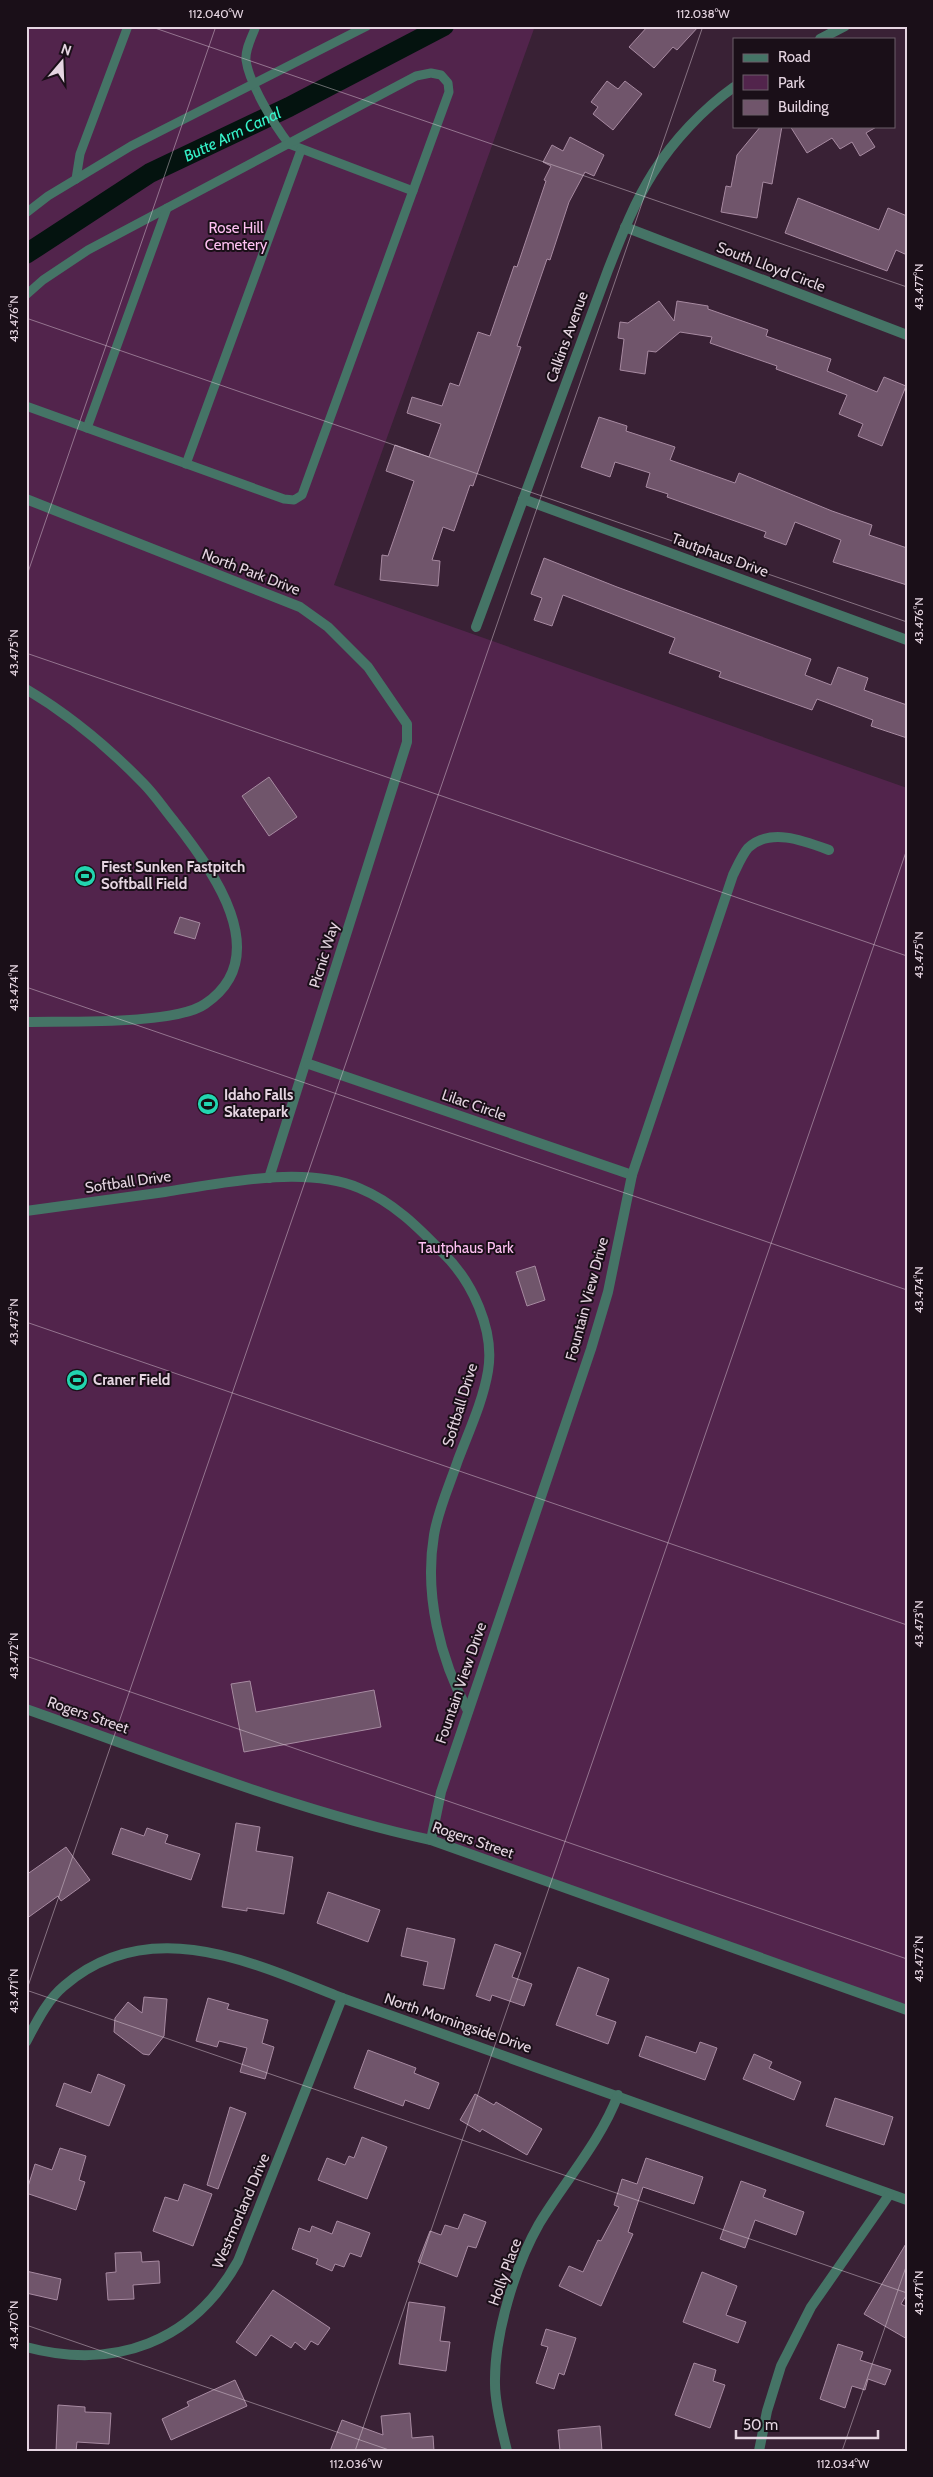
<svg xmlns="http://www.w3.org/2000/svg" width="933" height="2477" viewBox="0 0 933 2477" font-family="Cabin,sans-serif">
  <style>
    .green { fill: #52244c }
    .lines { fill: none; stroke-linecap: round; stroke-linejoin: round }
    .canal { stroke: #04130f; stroke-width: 20 }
    .building { fill: #70556b; stroke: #a78aa1 }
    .lane { stroke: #457466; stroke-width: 9 }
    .street { stroke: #457466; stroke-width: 10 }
    .ticks { fill: none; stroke: #e5d5e1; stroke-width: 1; stroke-opacity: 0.45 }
    .labels { text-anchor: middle; stroke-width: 4; stroke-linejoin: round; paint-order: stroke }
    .park-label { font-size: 15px; fill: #fec1f2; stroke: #1a0f18 }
    .street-label { font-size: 15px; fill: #e5d5e1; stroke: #1a0f18 }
    .poi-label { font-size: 15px; font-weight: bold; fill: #e5d5e1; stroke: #1a0f18; text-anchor: start }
    .water-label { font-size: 16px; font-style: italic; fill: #35f2c8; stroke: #1a0f18 }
    .neatline { fill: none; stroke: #e5d5e1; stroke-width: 2 }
    .ticks-label { font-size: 12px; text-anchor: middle; fill: #e5d5e1 }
  </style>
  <rect width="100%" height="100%" fill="#392135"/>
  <!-- green -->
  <path class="green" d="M26,26H535L334,585L907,788V2010L458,1849L385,1830L26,1709Z"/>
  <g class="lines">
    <!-- canal -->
    <path class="canal" id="s1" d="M26,254L150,173L289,107L444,26"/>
  </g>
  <!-- building -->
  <g class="building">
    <path d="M648,26H699L677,50L673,47L654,68L629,47Z"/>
    <path d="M607,81L618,89L625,81L642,94L613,130L593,114L598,107L591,102Z"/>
    <path d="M761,126H782L772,184L763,182L757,218L721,212L726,186L731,187L737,155Z"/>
    <path d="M790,126H878L866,133L875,147L860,156L852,142L840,149L832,138L807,153Z"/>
    <path d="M570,137L604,155L594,176L585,172L569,202L550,260L547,259L517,346L521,347L473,486L470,485L454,531L443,527L432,560L440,561L438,586L380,580L382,555L388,556L414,481L386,471L395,445L429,457L441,424L407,413L412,397L442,406L450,383L459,386L478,332L490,336L514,266L517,267L546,181L544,180L551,166L543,162L552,145L563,151Z"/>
    <path d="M798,198L879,230L888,208L907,216V255L896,250L887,271L785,233Z"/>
    <path d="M659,301L674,321L677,301L708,306V309L768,330L766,336L831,359L827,371L877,392L884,377L906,386L882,446L858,436L863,424L839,414L847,395L776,369L777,366L710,343L712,337L680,332L656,352L648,351L645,374L620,370L624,339L618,338L620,322L628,323Z"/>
    <path d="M599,417L627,426L626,431L675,447L670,460L735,483L739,473L832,511L872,525L869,535L907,548V585L833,562L841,540L795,522L786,545L764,537L766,532L667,497L668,494L646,487L650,473L615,462L610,477L581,467Z"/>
    <path d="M544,558L617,587L811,659L805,675L831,685L838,667L868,678L864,690L907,705V738L871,726L873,720L817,699L812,710L719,677L721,672L669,653L675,638L563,595L552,626L534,620L542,598L531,594Z"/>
    <path d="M269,777L297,817L269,836L242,796Z"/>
    <path d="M180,917L200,923L195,939L174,933Z"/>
    <path d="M535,1266L545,1300L527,1306L516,1272Z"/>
    <path d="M250,1681L256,1712L374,1690L381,1727L244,1752L231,1684Z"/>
    <path d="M236,1823L260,1827L256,1851L293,1857L284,1914L247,1908V1911L222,1907Z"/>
    <path d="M121,1828L144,1836L147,1828L168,1835L165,1843L200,1854L191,1880L112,1854Z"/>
    <path d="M66,1847L90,1880L61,1901L58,1896L26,1919V1875Z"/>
    <path d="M328,1892L380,1910L368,1942L317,1923Z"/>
    <path d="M407,1928L455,1939L444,1989L423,1985L428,1962L401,1956Z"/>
    <path d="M495,1944L521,1953L512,1977L532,1984L524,2006L492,1995L490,2001L476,1996Z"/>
    <path d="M578,1967L609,1979L596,2015L616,2022L608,2044L556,2025Z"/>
    <path d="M144,1997L167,1999L164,2036L149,2055L143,2054L114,2032L115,2018L128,2002L142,2013Z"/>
    <path d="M208,1998L229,2004L227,2009L268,2020L262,2043L274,2047L265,2079L240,2072L247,2048L219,2041L217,2047L196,2041Z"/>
    <path d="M646,2036L696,2053L700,2042L717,2048L705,2080L639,2056Z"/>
    <path d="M368,2050L416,2068L414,2073L439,2083L429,2109L405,2100L403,2106L354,2088Z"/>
    <path d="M754,2054L772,2062L769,2068L801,2082L794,2100L743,2079Z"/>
    <path d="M98,2074L125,2085L109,2126L56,2106L64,2083L91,2093Z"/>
    <path d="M475,2094L494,2105L496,2102L542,2129L527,2155L482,2129L480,2132L460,2120Z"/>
    <path d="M835,2098L893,2117L884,2145L826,2126Z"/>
    <path d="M230,2107L246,2113L218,2189L207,2185Z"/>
    <path d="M362,2137L387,2147L367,2199L318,2180L327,2158L345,2165L349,2156L354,2158Z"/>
    <path d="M60,2148L86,2156L79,2180L85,2182L76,2210L26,2193L35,2164L52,2170Z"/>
    <path d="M646,2158L703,2177L694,2204L643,2187L628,2232L633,2234L601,2306L559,2286L569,2266L583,2272L598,2240L601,2241L619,2207L614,2205L622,2179L637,2184Z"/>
    <path d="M741,2181L766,2190L763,2197L804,2212L796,2235L755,2220L745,2248L720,2239Z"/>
    <path d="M184,2184L212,2194L193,2246L153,2231L165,2197L178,2201Z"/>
    <path d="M464,2214L486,2222L476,2248L468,2246L457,2277L418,2262L430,2231L441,2235L445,2225L458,2229Z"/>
    <path d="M337,2221L370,2233L361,2257L350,2253L344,2267L335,2264L332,2271L316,2264L318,2259L292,2249L299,2228L310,2232L312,2226L332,2234Z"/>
    <path d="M907,2242V2294L901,2304L907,2307V2339L864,2314Z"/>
    <path d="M141,2252L142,2262L159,2261L160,2283L133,2285L134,2299L108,2300L106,2273L116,2272L115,2253Z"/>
    <path d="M26,2271L61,2279L57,2300L26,2293Z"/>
    <path d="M702,2272L737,2286L726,2315L746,2322L738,2343L683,2322Z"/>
    <path d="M273,2290L330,2328L318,2345L311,2341L305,2350L295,2342L291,2348L271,2335L256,2356L236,2342Z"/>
    <path d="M409,2302L445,2307L440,2341L450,2342L446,2371L399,2364Z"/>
    <path d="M546,2329L576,2338L564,2375L559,2373L554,2389L536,2383L548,2347L541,2345Z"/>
    <path d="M838,2344L863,2352L860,2360L891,2370L885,2385L868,2379L865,2390L852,2386L845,2408L820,2399Z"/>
    <path d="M694,2363L716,2370L713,2381L725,2385L710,2428L675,2415Z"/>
    <path d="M235,2380L247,2406L171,2440L162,2419L189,2406L187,2402Z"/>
    <path d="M58,2405L85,2407V2412L111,2413L109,2444L77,2442L76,2451H56Z"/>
    <path d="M410,2413L412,2438L433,2436L434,2451H330L342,2420L383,2435L381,2416Z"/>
    <path d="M600,2426L602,2451H560L558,2430Z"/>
  </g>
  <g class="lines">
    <!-- lane -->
    <g class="lane">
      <path d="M256,26C252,37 245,49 246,60C249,83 274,125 289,144L413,191"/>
      <path d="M76,179L80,154L128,26"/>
      <path d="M26,213L48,196L131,146L367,26"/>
      <path d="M26,295L43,280L88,250L416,76L431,73L441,75L448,83L449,92L302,495L294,500L284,499L26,406"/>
      <path d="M87,428L167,208"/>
      <path d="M186,464L301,150"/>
    </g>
    <!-- street -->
    <g class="street">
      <path d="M820,39L845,26"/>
      <path d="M625,227L907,335"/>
      <path d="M26,499L300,607L328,627L368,667L407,724V742L269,1178"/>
      <path d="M523,499L907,640"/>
      <path d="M476,627L608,270C621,237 634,203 653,173C673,141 703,109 734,87"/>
      <path d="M26,689C68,714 109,748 143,783C155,795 164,809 174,821C212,869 276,956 205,1004C175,1025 66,1021 26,1022"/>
      <path d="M306,1063L632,1175"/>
      <path d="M26,1211C73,1205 119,1198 165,1192C222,1183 305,1165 359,1188C393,1202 418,1227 443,1253C472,1281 495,1330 488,1371C483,1401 469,1431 458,1460C450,1484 438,1510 434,1535C424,1595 440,1659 468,1711"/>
      <path d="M26,1709C160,1756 293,1810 431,1840L907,2010"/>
      <path d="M431,1840L441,1792L591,1349L608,1292L632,1175L733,875C737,867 742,855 748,848C770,827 805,841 829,850"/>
      <path d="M26,2042C36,2023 47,2000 64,1986C148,1913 253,1962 342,1998L907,2200"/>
      <path d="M26,2347C115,2371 193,2342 238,2261L342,1998"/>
      <path d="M507,2451C502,2430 495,2405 495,2384C494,2335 515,2266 539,2224C565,2181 600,2142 618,2095"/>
      <path d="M759,2451L767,2411L781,2366L811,2307L889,2195"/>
    </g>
  </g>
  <!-- ticks -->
  <path class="ticks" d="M149,26L907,287M26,318L907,622M26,578L216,26M26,653L907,956M26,987L907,1290M26,1322L907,1625M26,1656L907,1959M26,1990L907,2293M26,1992L703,26M26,2325L392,2451M355,2451L907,849M842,2451L907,2264"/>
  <!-- icons -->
  <defs>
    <g id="stadium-disc" transform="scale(1.125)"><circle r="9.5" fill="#22d5af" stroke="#1a0f18"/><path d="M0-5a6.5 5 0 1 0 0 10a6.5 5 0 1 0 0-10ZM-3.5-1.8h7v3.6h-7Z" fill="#111"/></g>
  </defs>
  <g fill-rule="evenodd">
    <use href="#stadium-disc" x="85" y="876"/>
    <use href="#stadium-disc" x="208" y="1104"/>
    <use href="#stadium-disc" x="77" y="1380"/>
  </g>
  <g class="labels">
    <!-- park labels -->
    <g class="park-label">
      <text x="236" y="233">Rose Hill<tspan x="236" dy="17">Cemetery</tspan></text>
      <text x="466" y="1253">Tautphaus Park</text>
    </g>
    <!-- street labels -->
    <g class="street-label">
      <text transform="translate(771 267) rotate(21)" y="5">South Lloyd Circle</text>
      <text transform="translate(567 337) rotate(-70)" y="5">Calkins Avenue</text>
      <text transform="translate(720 555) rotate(20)" y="5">Tautphaus Drive</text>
      <text transform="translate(251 572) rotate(21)" y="5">North Park Drive</text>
      <text transform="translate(324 955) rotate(-73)" y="5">Picnic Way</text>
      <text transform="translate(474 1105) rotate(19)" y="5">Lilac Circle</text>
      <text transform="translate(128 1182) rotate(-8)" y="5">Softball Drive</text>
      <text transform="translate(587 1299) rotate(-75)" y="5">Fountain View Drive</text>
      <text transform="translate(460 1405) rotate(-73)" y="5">Softball Drive</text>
      <text transform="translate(461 1683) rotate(-71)" y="5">Fountain View Drive</text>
      <text transform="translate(88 1715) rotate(19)" y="5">Rogers Street</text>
      <text transform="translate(473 1840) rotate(19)" y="5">Rogers Street</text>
      <text transform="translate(458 2023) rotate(19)" y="5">North Morningside Drive</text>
      <text transform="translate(241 2211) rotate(-67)" y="5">Westmorland Drive</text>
      <text transform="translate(505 2272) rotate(-70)" y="5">Holly Place</text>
    </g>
    <!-- poi labels -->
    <g class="poi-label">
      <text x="101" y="872">Fiest Sunken Fastpitch<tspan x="101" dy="17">Softball Field</tspan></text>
      <text x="224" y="1100">Idaho Falls<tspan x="224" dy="17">Skatepark</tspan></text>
      <text x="93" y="1385">Craner Field</text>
    </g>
    <!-- water labels -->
    <g class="water-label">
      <text dy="6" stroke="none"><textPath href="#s1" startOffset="239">Butte Arm Canal</textPath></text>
    </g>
  </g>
  <!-- border -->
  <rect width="933" height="2477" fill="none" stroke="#1a0f18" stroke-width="55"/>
  <!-- legend -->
  <rect x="733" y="38" width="162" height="90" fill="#1a0f18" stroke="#6b5e68"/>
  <rect x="743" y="54" width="25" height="8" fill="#457466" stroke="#6b5e68"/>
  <text x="778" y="62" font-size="15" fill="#e5d5e1">Road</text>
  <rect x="743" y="75" width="25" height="15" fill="#52244c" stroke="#6b5e68"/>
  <text x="778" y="88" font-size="15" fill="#e5d5e1">Park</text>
  <rect x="743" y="100" width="25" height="15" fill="#70556b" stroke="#6b5e68"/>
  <text x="778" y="112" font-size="15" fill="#e5d5e1">Building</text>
  <!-- north arrow -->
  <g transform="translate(62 62) rotate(19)" stroke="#1a0f18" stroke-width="4" paint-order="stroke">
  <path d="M0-4L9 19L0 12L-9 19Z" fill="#e5d5e1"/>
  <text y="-8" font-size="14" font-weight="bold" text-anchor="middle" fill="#e5d5e1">N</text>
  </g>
  <!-- scale -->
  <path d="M736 2430v8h142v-8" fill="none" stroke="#e5d5e1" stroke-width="2.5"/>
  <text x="743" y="2430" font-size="15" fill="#e5d5e1" stroke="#1a0f18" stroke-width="4" paint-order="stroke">50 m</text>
  <rect x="28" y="28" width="878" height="2422" class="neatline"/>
  <g class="ticks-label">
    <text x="216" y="18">112.040°W</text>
    <text x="703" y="18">112.038°W</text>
    <text transform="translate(919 287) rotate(-90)" y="4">43.477°N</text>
    <text transform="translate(14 319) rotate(-90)" y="4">43.476°N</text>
    <text transform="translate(919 621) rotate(-90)" y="4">43.476°N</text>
    <text transform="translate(14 653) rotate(-90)" y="4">43.475°N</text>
    <text transform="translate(919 955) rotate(-90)" y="4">43.475°N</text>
    <text transform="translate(14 988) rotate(-90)" y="4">43.474°N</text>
    <text transform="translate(919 1290) rotate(-90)" y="4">43.474°N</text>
    <text transform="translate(14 1322) rotate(-90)" y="4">43.473°N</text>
    <text transform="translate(919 1624) rotate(-90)" y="4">43.473°N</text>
    <text transform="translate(14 1656) rotate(-90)" y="4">43.472°N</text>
    <text transform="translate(919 1959) rotate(-90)" y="4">43.472°N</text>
    <text transform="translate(14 1991) rotate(-90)" y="4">43.471°N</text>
    <text transform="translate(919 2293) rotate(-90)" y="4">43.471°N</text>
    <text transform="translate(14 2325) rotate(-90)" y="4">43.470°N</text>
    <text x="356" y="2468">112.036°W</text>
    <text x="843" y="2468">112.034°W</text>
  </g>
</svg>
